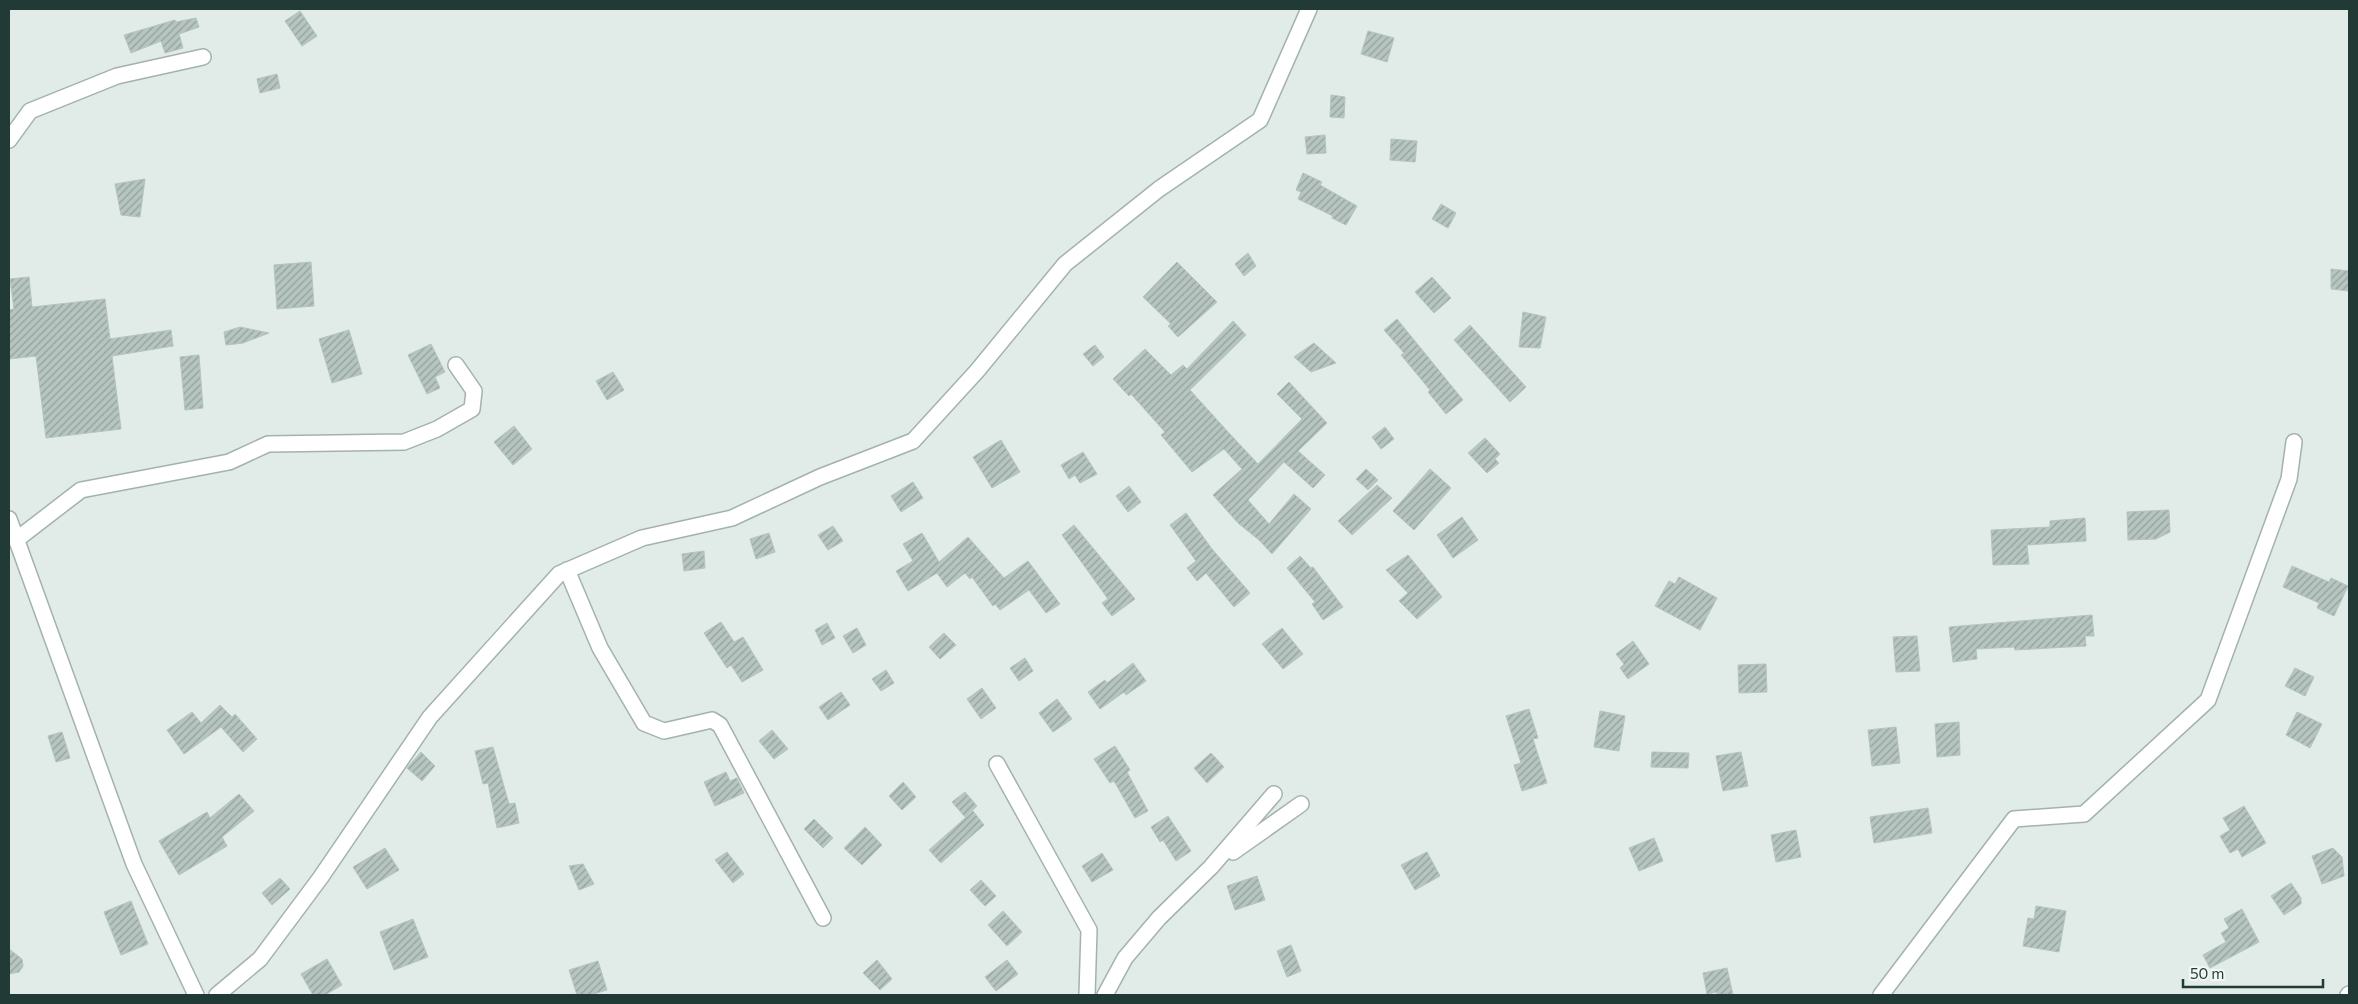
<svg xmlns="http://www.w3.org/2000/svg" width="2358" height="1004" viewBox="0 0 2358 1004" font-family="Commissioner,sans-serif">
  <style>
    .building { fill: url(#building-hatch); stroke: #b4c4be }
    .lines { fill: none; stroke-linecap: round; stroke-linejoin: round }
    .minor-casing { stroke: #a4b2ae; stroke-width: 18 }
    .minor { stroke: #fff; stroke-width: 15 }
  </style>
  <defs>
    <pattern id="building-hatch" width="6" height="6" patternUnits="userSpaceOnUse" patternTransform="scale(1.25)"><rect width="6" height="6" fill="#b6c5c0"/><path d="M-1 1l2-2M0 6l6-6M5 7l2-2" fill="none" stroke="#94a19d"/></pattern>
  </defs>
  <rect width="100%" height="100%" fill="#e1ebe7"/>
  <!-- building -->
  <g class="building">
    <path d="M300,11L317,36L302,46L285,21Z"/>
    <path d="M196,18L199,27L179,34L183,48L165,53L161,41L131,53L124,35L175,20L176,22Z"/>
    <path d="M1368,31L1394,38L1387,62L1361,54Z"/>
    <path d="M277,74L280,88L260,93L257,79Z"/>
    <path d="M1331,95L1345,97L1344,118L1330,117Z"/>
    <path d="M1325,135L1326,153L1307,154L1305,137Z"/>
    <path d="M1391,139L1417,141L1415,162L1390,160Z"/>
    <path d="M1303,173L1322,182L1320,185L1357,206L1346,225L1332,218L1333,216L1298,199L1301,192L1296,190Z"/>
    <path d="M145,179L140,217L121,215L115,184Z"/>
    <path d="M1441,204L1456,213L1448,228L1432,219Z"/>
    <path d="M1248,253L1256,266L1244,276L1235,264Z"/>
    <path d="M311,262L314,306L277,309L274,265Z"/>
    <path d="M1177,262L1217,302L1178,337L1168,326L1171,324L1143,297Z"/>
    <path d="M2331,269L2349,271V291L2331,289Z"/>
    <path d="M29,277L32,307L105,299L110,339L171,330L173,346L112,356L121,429L46,438L36,356L9,359V310L14,309L10,279Z"/>
    <path d="M1432,277L1451,298L1434,313L1415,292Z"/>
    <path d="M1523,312L1546,317L1540,348L1519,347Z"/>
    <path d="M1397,319L1463,400L1446,414L1428,392L1430,390L1401,355L1404,353L1384,330Z"/>
    <path d="M1233,321L1246,335L1190,390L1229,433L1258,464L1302,419L1277,394L1289,382L1327,423L1298,451L1325,475L1313,488L1284,462L1248,500L1269,524L1294,494L1311,509L1272,554L1259,540L1238,523L1213,495L1242,469L1224,449L1192,472L1161,435L1165,432L1131,394L1129,396L1113,379L1145,349L1171,375L1183,365L1187,369Z"/>
    <path d="M1470,325L1526,387L1510,402L1454,340Z"/>
    <path d="M240,327L269,333L243,343L226,345L224,332Z"/>
    <path d="M349,330L362,374L332,383L319,339Z"/>
    <path d="M1314,343L1336,363L1311,372L1294,357Z"/>
    <path d="M431,344L445,372L435,377L440,388L427,394L408,355Z"/>
    <path d="M1095,345L1104,357L1093,366L1083,354Z"/>
    <path d="M199,355L203,408L185,410L180,357Z"/>
    <path d="M613,372L624,390L607,400L596,381Z"/>
    <path d="M514,426L532,449L513,465L494,442Z"/>
    <path d="M1385,427L1394,439L1381,449L1372,437Z"/>
    <path d="M1485,438L1500,454L1495,459L1499,463L1487,473L1468,453Z"/>
    <path d="M1001,440L1020,472L992,488L973,457Z"/>
    <path d="M1083,452L1097,474L1080,483L1075,475L1069,479L1061,465Z"/>
    <path d="M1366,469L1378,480L1368,490L1356,479Z"/>
    <path d="M1430,469L1451,488L1414,530L1393,511Z"/>
    <path d="M913,482L923,498L901,512L891,496Z"/>
    <path d="M1377,485L1392,498L1352,535L1338,521Z"/>
    <path d="M1129,486L1141,502L1128,512L1116,496Z"/>
    <path d="M2169,510L2170,532L2156,539L2128,540L2127,512Z"/>
    <path d="M1186,513L1212,549L1250,593L1234,607L1206,573L1197,581L1187,568L1196,561L1170,525Z"/>
    <path d="M1462,517L1478,540L1453,558L1437,535Z"/>
    <path d="M2085,518L2086,541L2027,545L2029,564L1993,565L1991,530L2050,527V521Z"/>
    <path d="M1074,525L1135,599L1112,616L1102,603L1108,599L1062,535Z"/>
    <path d="M833,526L843,541L828,550L818,535Z"/>
    <path d="M769,533L775,552L756,559L750,539Z"/>
    <path d="M922,533L939,562L968,537L1004,578L1028,561L1060,604L1046,613L1029,590L1000,610L995,604L993,606L972,577L970,579L965,573L947,587L937,573L908,591L896,571L913,561L903,544Z"/>
    <path d="M704,551L705,568L684,571L682,554Z"/>
    <path d="M1408,555L1442,597L1417,619L1399,601L1408,593L1386,570Z"/>
    <path d="M1300,556L1311,568L1313,567L1343,607L1323,620L1312,604L1315,602L1287,568Z"/>
    <path d="M2292,566L2329,582L2331,578L2348,586L2334,616L2317,608L2319,603L2283,587Z"/>
    <path d="M1679,577L1717,598L1700,630L1655,606L1669,581L1675,584Z"/>
    <path d="M2092,615L2094,636H2085L2086,646L2015,650L2014,647L1976,649L1977,659L1953,662L1949,627Z"/>
    <path d="M721,622L734,642L743,637L763,670L742,682L731,665L727,668L704,633Z"/>
    <path d="M827,623L835,638L822,645L815,630Z"/>
    <path d="M857,628L866,645L853,653L843,636Z"/>
    <path d="M1282,628L1303,654L1283,669L1262,644Z"/>
    <path d="M944,633L956,645L940,659L929,647Z"/>
    <path d="M1917,636L1920,671L1896,672L1893,637Z"/>
    <path d="M1633,641L1649,664L1628,679L1620,668L1624,664L1616,654Z"/>
    <path d="M1025,658L1033,671L1019,681L1010,668Z"/>
    <path d="M1133,663L1146,681L1126,695L1124,692L1100,709L1088,692L1105,680L1107,683Z"/>
    <path d="M1766,664L1767,692L1739,693L1738,665Z"/>
    <path d="M2295,668L2314,677L2305,696L2285,686Z"/>
    <path d="M886,670L894,683L881,691L872,679Z"/>
    <path d="M982,688L996,708L981,719L967,699Z"/>
    <path d="M841,692L850,705L828,720L819,707Z"/>
    <path d="M1057,699L1072,719L1053,732L1039,713Z"/>
    <path d="M220,705L232,717L235,714L257,739L243,752L221,727L184,754L167,730L192,712L201,723Z"/>
    <path d="M1529,709L1538,738L1533,739L1547,783L1522,791L1514,765L1521,763L1506,716Z"/>
    <path d="M1600,711L1625,716L1619,751L1594,747Z"/>
    <path d="M2297,712L2322,724L2310,748L2286,735Z"/>
    <path d="M1959,722L1960,755L1937,757L1935,724Z"/>
    <path d="M1896,727L1900,763L1872,766L1868,730Z"/>
    <path d="M772,730L788,749L774,759L759,741Z"/>
    <path d="M62,732L70,758L56,762L48,736Z"/>
    <path d="M1115,746L1130,770L1127,772L1148,811L1135,818L1114,781L1110,783L1094,759Z"/>
    <path d="M493,747L509,804L515,803L519,823L497,828L488,783L483,784L475,751Z"/>
    <path d="M421,752L435,766L422,781L407,768Z"/>
    <path d="M1652,752L1689,753L1688,768L1651,767Z"/>
    <path d="M1741,752L1748,786L1723,791L1716,756Z"/>
    <path d="M1211,753L1224,767L1207,783L1194,768Z"/>
    <path d="M726,772L730,781L737,778L744,793L715,806L704,782Z"/>
    <path d="M903,782L916,797L902,810L889,796Z"/>
    <path d="M965,792L977,806L965,817L952,802Z"/>
    <path d="M239,794L254,811L222,837L227,846L179,875L159,841L207,812L210,818Z"/>
    <path d="M2244,806L2266,843L2242,857L2238,849L2230,853L2220,836L2230,830L2223,818Z"/>
    <path d="M1928,808L1932,833L1874,843L1870,817Z"/>
    <path d="M973,811L984,825L941,863L929,850Z"/>
    <path d="M1168,816L1191,851L1176,861L1163,840L1160,842L1151,827Z"/>
    <path d="M814,819L833,838L823,848L804,829Z"/>
    <path d="M865,827L882,845L862,865L844,848Z"/>
    <path d="M1796,830L1801,857L1776,862L1771,835Z"/>
    <path d="M1654,838L1663,861L1639,871L1629,848Z"/>
    <path d="M385,848L399,870L367,889L353,867Z"/>
    <path d="M2333,848L2342,857L2344,876L2322,884L2312,856Z"/>
    <path d="M727,852L744,874L733,883L715,860Z"/>
    <path d="M1427,852L1440,876L1415,890L1401,865Z"/>
    <path d="M1102,853L1113,870L1092,882L1082,866Z"/>
    <path d="M583,864L594,884L579,890L569,866Z"/>
    <path d="M1257,876L1265,900L1235,910L1227,886Z"/>
    <path d="M280,878L290,889L272,905L262,893Z"/>
    <path d="M981,880L996,896L985,906L970,890Z"/>
    <path d="M2291,883L2301,898V904L2284,915L2271,896Z"/>
    <path d="M131,901L148,944L121,955L104,912Z"/>
    <path d="M2036,906L2066,911L2059,952L2023,946L2028,918L2034,919Z"/>
    <path d="M2242,909L2259,942L2210,968L2203,955L2226,942L2221,933L2229,928L2224,919Z"/>
    <path d="M1003,911L1022,932L1007,946L988,925Z"/>
    <path d="M413,919L428,957L394,970L380,932Z"/>
    <path d="M1291,945L1301,971L1287,977L1277,951Z"/>
    <path d="M9,949L22,959L23,966L19,972L9,974Z"/>
    <path d="M327,959L342,985L325,995H313L301,974Z"/>
    <path d="M877,960L892,979L880,990L863,973Z"/>
    <path d="M1007,960L1018,974L996,991L985,977Z"/>
    <path d="M598,961L607,990L590,995H577L569,970Z"/>
    <path d="M1727,968L1733,995H1717V992L1707,994L1703,973Z"/>
  </g>
  <g class="lines">
    <!-- minor casing -->
    <g class="minor-casing">
      <g id="minor">
        <path d="M9,140L30,111L117,76L203,57"/>
        <path d="M9,519L134,864L196,995"/>
        <path d="M16,540L81,490L229,462L268,444L404,442L437,429L472,409L474,391L456,365"/>
        <path d="M567,570L600,648L644,723L664,731L712,720L720,725L823,918"/>
        <path d="M997,764L1089,930L1087,995"/>
        <path d="M1233,852L1301,804"/>
        <path d="M217,995L260,959L321,877L430,717L559,574L642,538L732,518L820,477L913,441L977,371L1065,264L1159,189L1260,120L1309,9"/>
        <path d="M1105,995L1125,958L1159,918L1211,867L1274,794"/>
        <path d="M1881,995L2014,819L2084,814L2208,700L2289,479L2294,442"/>
        <path d="M2348,995L2349,994"/>
      </g>
    </g>
    <!-- minor -->
    <use href="#minor" class="minor"/>
  </g>
  <!-- border -->
  <rect width="2358" height="1004" fill="none" stroke="#223a36" stroke-width="20"/>
  <!-- scale -->
  <path d="M2183 979v8h140v-8" fill="none" stroke="#223a36" stroke-width="2.5"/>
  <text x="2190" y="979" font-size="15" fill="#223a36" stroke="#f1f7f5" stroke-width="4" paint-order="stroke">50 m</text>
</svg>
